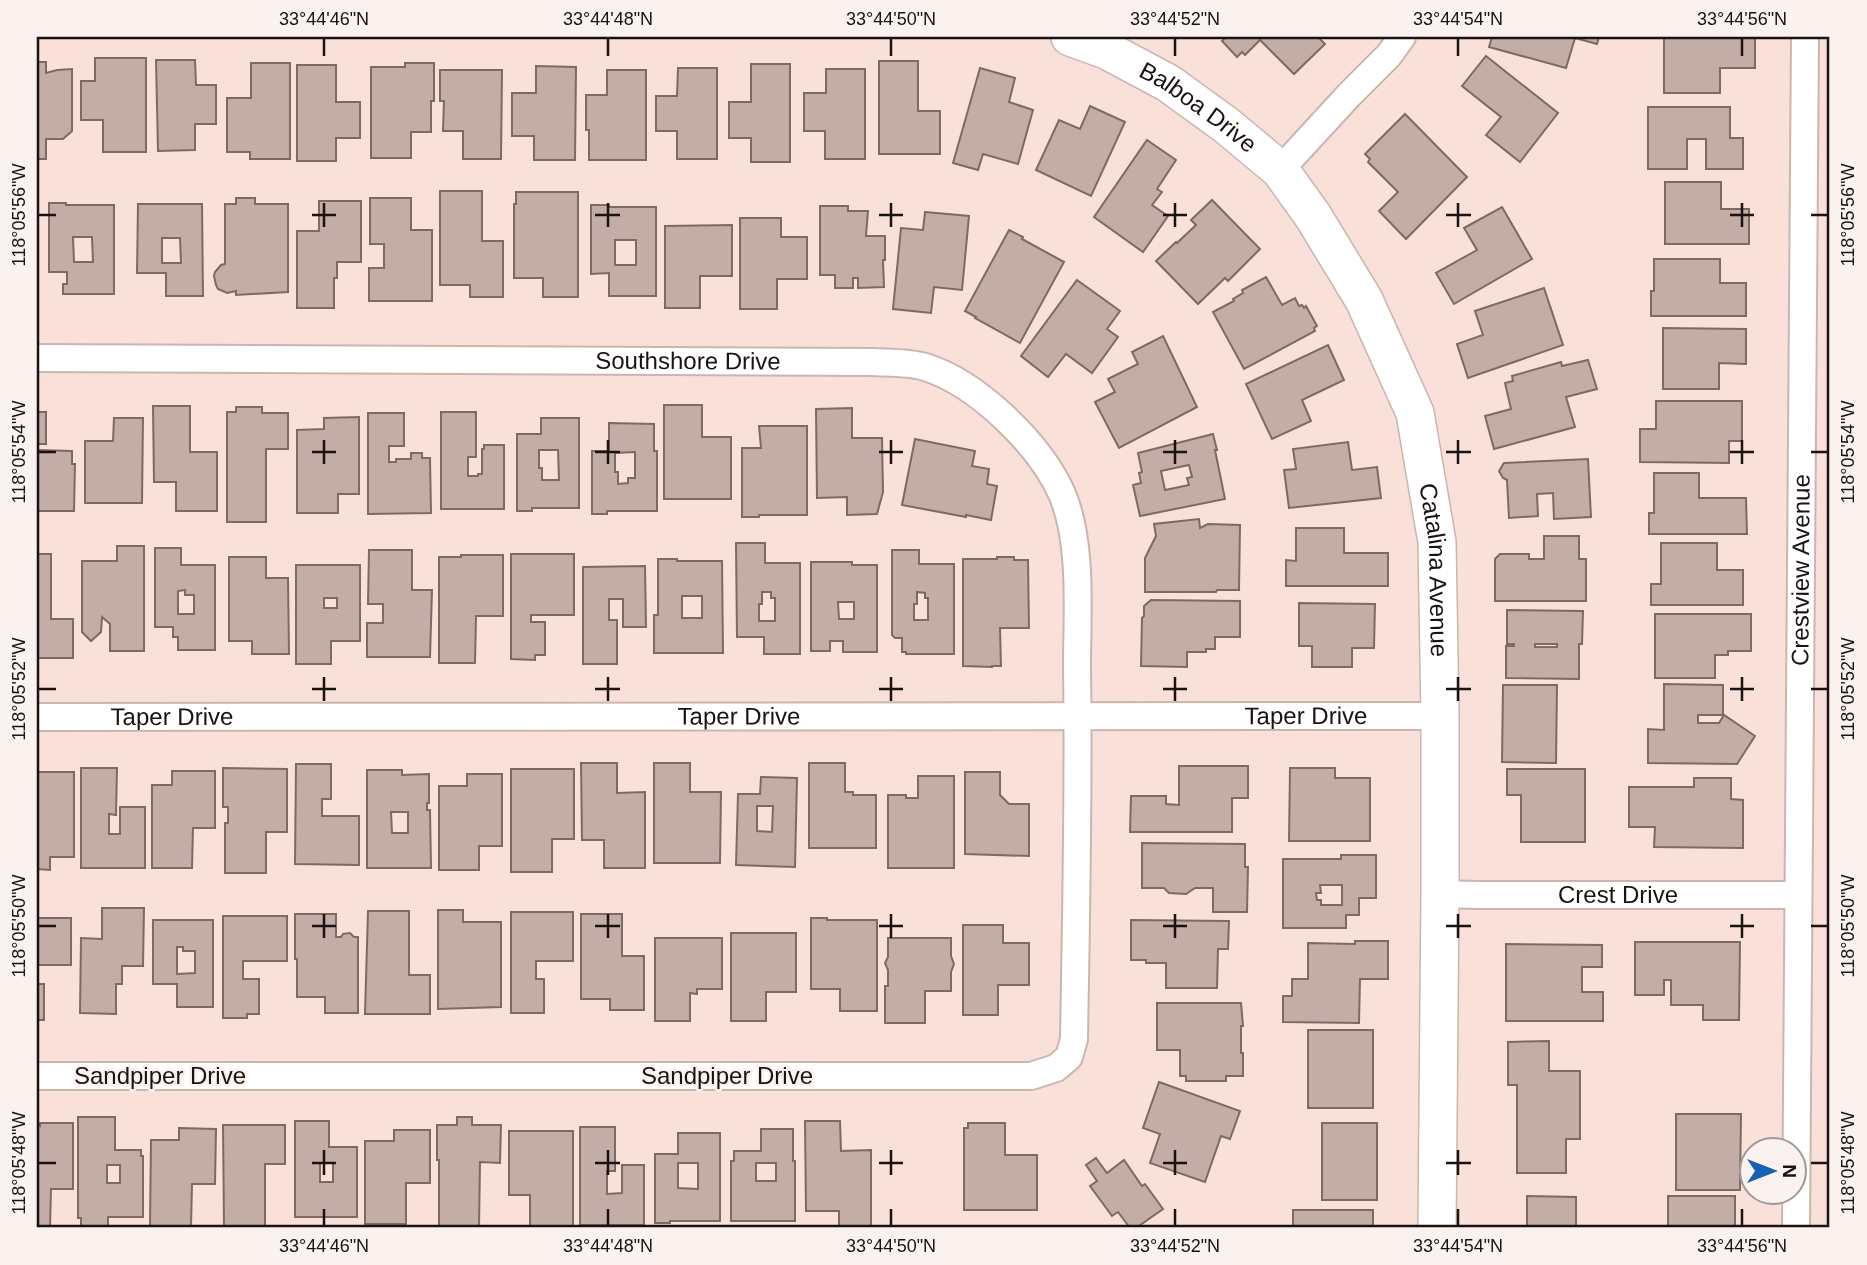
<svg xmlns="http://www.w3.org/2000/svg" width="1867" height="1265" viewBox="0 0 1867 1265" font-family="Arial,sans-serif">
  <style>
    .building { fill: #c5ada7; stroke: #7f6963; stroke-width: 2; fill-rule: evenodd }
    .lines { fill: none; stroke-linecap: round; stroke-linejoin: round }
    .street-casing { stroke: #ccb5ae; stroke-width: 30 }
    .secondary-casing { stroke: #ccb5ae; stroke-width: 40 }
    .street { stroke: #fff; stroke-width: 26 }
    .secondary { stroke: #fff; stroke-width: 37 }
    .ticks { fill: none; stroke: #1b1311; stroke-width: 2.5 }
    .labels { text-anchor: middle; stroke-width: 5; stroke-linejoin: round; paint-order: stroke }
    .street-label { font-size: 24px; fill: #1b1311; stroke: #fbf1ef }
    .neatline { fill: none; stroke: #1b1311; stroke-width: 2.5 }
    .ticks-label { font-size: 18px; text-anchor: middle; fill: #1b1311 }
  </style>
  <rect width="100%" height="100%" fill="#f9e1da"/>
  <!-- building -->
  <g class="building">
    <path d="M1223,37H1318L1325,44L1294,74L1260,40L1245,55L1242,52L1237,57L1222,41L1225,38Z"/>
    <path d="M1492,37H1599L1597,44L1575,38L1566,68L1489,47Z"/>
    <path d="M1664,37H1755V68H1720V93H1664Z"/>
    <path d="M1486,56L1558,113L1520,162L1486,135L1501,117L1462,86Z"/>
    <path d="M95,58H146V152H103V120H81V81H95Z"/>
    <path d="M156,60H195L196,85H216V124H195V150L158,151Z"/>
    <path d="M879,61H918V111H940V154H879Z"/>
    <path d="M37,62H46V73L57,70L72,69V131L63,139H46V159H37Z"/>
    <path d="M251,63H290V159H250V152H227V98H251Z"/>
    <path d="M405,63H434V101H431V132H411V158H371V67H405Z"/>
    <path d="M751,64H790V162H751V138H729V102H751Z"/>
    <path d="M297,65H336V102H360V138H336V161H297Z"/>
    <path d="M536,66L576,67L575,160H534V136H512V93H536Z"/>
    <path d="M678,68H717V159H677V131H656V96H677Z"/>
    <path d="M980,68L1015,78L1009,102L1033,110L1018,164L983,154L978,170L953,163Z"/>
    <path d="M826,69H865V159H825V131H804V93H826Z"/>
    <path d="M440,70H502L501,159H463V131H443L444,101H440Z"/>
    <path d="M607,70H646V160H589V130H586V95H607Z"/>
    <path d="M1090,106L1125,122L1091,196L1036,170L1059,120L1080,129Z"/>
    <path d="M1648,107H1730V138H1743V169H1706V139H1687V169H1648Z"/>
    <path d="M1405,114L1467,177L1406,239L1379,211L1398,192L1368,162L1370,159L1365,154Z"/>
    <path d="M1147,140L1176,160L1157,189L1162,192L1152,205L1168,216L1143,252L1094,217Z"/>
    <path d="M1665,182H1721V209H1749V244H1665Z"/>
    <path d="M440,191H482V241H503V297H470V285H440Z"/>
    <path d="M516,192H578V297H543V278H514V204H516Z"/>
    <path d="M236,198H255V204H288V292L236,295V291L227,293L218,289L216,285L214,276L215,272L221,265L225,264V204H236Z"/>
    <path d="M370,198H411V230H432V301H369V268H384V244H370Z"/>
    <path d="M1212,200L1260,249L1228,281L1225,278L1198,304L1156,261L1176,242L1177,243L1196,225L1191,220Z"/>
    <path d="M319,201H361V262H337V278H334V308H297V231H319Z"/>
    <path d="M49,203H66V205H114V294H63V284H67V272H49ZM73,237H92L93,262H74Z"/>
    <path d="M138,204H202L203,296H166V273H137ZM162,238H180L181,263H162Z"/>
    <path d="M591,205H609V207H656V296H609V273L591,274ZM615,240H636V265H615Z"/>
    <path d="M820,206H848V211H868L866,236H885V260H883L884,287L858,288V278H853V288H835V275H820Z"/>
    <path d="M1502,207L1532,259L1454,304L1436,273L1477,250L1464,228Z"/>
    <path d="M925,212L969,216L962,290L934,287L931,313L893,309L901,228L923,230Z"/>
    <path d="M740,218H781V237H807V279H777V309H740Z"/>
    <path d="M732,225V276H700V308H665V226Z"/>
    <path d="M1009,230L1023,237L1022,239L1064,262L1020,343L975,318L976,317L965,311Z"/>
    <path d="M1654,259H1720V283H1746V316H1651V291H1654Z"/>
    <path d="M1266,277L1282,305L1295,298L1299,306L1302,305L1304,308L1306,306L1317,326L1314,328L1315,331L1244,369L1213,312L1234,301L1233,299L1243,293L1242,290Z"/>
    <path d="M1077,280L1120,311L1107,329L1118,337L1092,373L1066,354L1048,377L1021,356Z"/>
    <path d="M1544,288L1563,345L1468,378L1457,344L1483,335L1475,311Z"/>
    <path d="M1663,328L1746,329V364L1719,363V389H1663Z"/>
    <path d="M1163,336L1197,407L1119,448L1095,402L1115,392L1108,379L1138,364L1132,352Z"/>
    <path d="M1328,345L1344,380L1302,400L1311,421L1272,439L1246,384Z"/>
    <path d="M1588,360L1597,389L1566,397L1575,427L1494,449L1485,416L1511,409L1505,383L1513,381L1512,376L1561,362L1562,366Z"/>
    <path d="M1656,401H1742V441H1729V463L1640,462V429H1656Z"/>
    <path d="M664,405H702V437H731V499H664Z"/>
    <path d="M153,406H190V452H217V511H176V482H154Z"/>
    <path d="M236,407H262V413H288V449H266V522H227V412H236Z"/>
    <path d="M852,408V438H882L883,492L877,514L847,515V497L817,498L816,409Z"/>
    <rect x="37" y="412" width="9" height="32"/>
    <path d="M441,412H476V457H468V476H478V474H482V449H484V445H504V509H441Z"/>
    <path d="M368,413H404V446H389V462H396V459H411V453H422V458H430L431,513L368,514Z"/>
    <path d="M359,417V494H338V513H297V430L324,429V418Z"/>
    <path d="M114,418H143L142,503H85V441H113Z"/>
    <path d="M541,418H579V508H532V511H517V434H541ZM539,450H558L559,480H542V468H539Z"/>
    <path d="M609,423L654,424V451H657V511H607V514H592V451H609ZM635,452V478H628V483L618,484V472H615V453Z"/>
    <path d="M759,426H807V515H759V517H742V448H761Z"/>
    <path d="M1213,434L1217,450H1215L1225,499L1140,516L1133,485L1141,483L1139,473L1142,472L1138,453ZM1189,465L1192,477L1187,478L1189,485L1165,490L1161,471Z"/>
    <path d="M915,439L975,451L972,466L989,469L987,484L997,486L991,520L966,515V517L902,505Z"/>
    <path d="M1348,442L1352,470L1377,467L1381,498L1289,508L1284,470L1296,469L1293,449Z"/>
    <path d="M37,450L72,451V464H75L74,511H37Z"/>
    <path d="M1588,459L1591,517L1554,519L1553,493L1537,494L1538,516L1509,518L1507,480L1503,478L1499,471L1504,463Z"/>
    <path d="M1654,473H1699V498H1746L1747,534H1649V513H1654Z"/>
    <path d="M1199,519L1200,528L1208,524L1240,525L1239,590H1217L1216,592H1145V558L1156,536L1154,524Z"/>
    <path d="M1296,528H1344V553H1388V586H1286V560L1296,561Z"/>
    <path d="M1544,536H1579V559H1586V601H1495V559L1500,554H1529V559H1544Z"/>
    <path d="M736,543H765V563H800V654H764V637H737ZM762,592H771V598H775V621H759V604H762Z"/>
    <path d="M1661,543H1717V570H1743V605H1651V584H1661Z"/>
    <path d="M117,546H144V651H110V624L102,617L101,632L91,641L82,632V561H117Z"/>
    <path d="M155,548H181V565H215V650H178V637H173V627H155ZM185,590V595H194V614H178V591Z"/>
    <path d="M369,550H412V590H432L430,657H367V623H383V604H368Z"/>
    <path d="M892,550H919V564H954V654H906V652H902V638H895L892,635ZM917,592L925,593V598H928V620H914V604H917Z"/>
    <path d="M37,554H51V619H73V658H37Z"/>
    <path d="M511,554H574V615H531V622H545V655H535V660L511,659Z"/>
    <path d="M461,555H503V616H476L475,663H439V557H461Z"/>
    <path d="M229,557H266V578H288L289,654H252V641H229Z"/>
    <path d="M997,557H1014V560H1028L1029,628H1000L1001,666H992V667L963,666V559H997Z"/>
    <path d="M658,559H677V561H722L723,653H654V615H658ZM682,596H702V618H682Z"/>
    <path d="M811,562H852V565H877V652H843V641H830V651H811ZM838,602H854V619H839Z"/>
    <path d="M296,565H360V641H331V664H296ZM324,598H337V608H324Z"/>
    <path d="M645,566L646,627H623V599H609V620H617V664H583V567Z"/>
    <path d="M1151,600L1240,601V637H1215V649H1206V652H1187V667L1141,666L1142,618L1144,616V606Z"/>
    <path d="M1299,603L1375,604L1374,648H1352V667H1312V646H1299Z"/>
    <path d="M1507,610L1583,611L1582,644H1579V679L1506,678V646H1514V644H1507ZM1535,644H1557V647H1535Z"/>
    <path d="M1655,614H1751V651H1728V655H1715V678H1655Z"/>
    <path d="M1664,684L1723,685V715H1698V723H1719L1724,715L1755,736L1737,764L1648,763V729L1664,730Z"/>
    <path d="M1503,685H1557L1556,763L1502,762Z"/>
    <path d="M581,763H617V793L645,792V868H604V840H582Z"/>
    <path d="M654,763H690V792H721L720,863H654Z"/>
    <path d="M809,763H845V792H853V795H876V848H809Z"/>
    <path d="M296,764H331V799H322V816H359V865L295,864Z"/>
    <path d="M1179,766H1248V798H1232V832H1130L1131,796H1166V804L1179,805Z"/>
    <path d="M81,768H117L116,815L109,814V834H120V807H145V868H81Z"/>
    <path d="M223,768L287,769V832H266V873H225V823H228V807H223Z"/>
    <path d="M1290,768H1335V778H1370V841H1289Z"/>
    <path d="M511,769H574V839H552V872H511Z"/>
    <path d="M1507,769H1585V842H1521V795H1507Z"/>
    <path d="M367,770H402V775L429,774V803H427V810H430L431,868H367ZM391,812H408V833H392Z"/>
    <path d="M172,771H215V828H193L192,868H152V785H172Z"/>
    <path d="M37,772H74V857H50V870L37,869Z"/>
    <path d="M965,772H1000V795L1009,804H1029V856L965,854Z"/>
    <path d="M467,774H502V846H479V870H439V786H467Z"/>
    <path d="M918,776H954V868H888V795H906V798H918Z"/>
    <path d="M761,777L797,778L795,867L736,865L738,794H760ZM757,806H773L772,832L757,831Z"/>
    <path d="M1694,778H1731V799L1743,800V848L1654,847L1655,827H1629V787H1694Z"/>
    <path d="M1142,843L1245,844V867H1248L1247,912H1213V888H1195L1186,894L1169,893L1164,888H1142Z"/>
    <path d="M1341,855H1376V898H1359V915H1346V928H1283V859H1341ZM1320,885H1342V905H1321V900H1317L1316,893H1321Z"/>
    <path d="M102,908H144L143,966H122V984H116V1014L80,1013L81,938L102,939Z"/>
    <path d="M438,910H463V922H501V1007L438,1009Z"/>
    <path d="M368,911H409V975H430V1014H365Z"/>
    <path d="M511,912H573V961H536V979H544V1013H511Z"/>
    <path d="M295,914H336V937H341L343,934L350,933L354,937H358V1013H325V997H297V959H295Z"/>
    <path d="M581,914H622V956H644V1010H610V999H581Z"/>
    <path d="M223,916H287V961H243V979H259V1014H247V1018H223Z"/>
    <rect x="37" y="918" width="34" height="47"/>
    <path d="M811,918H827V920H877V1011H840V989H811Z"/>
    <path d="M153,920H213V1007H177V984H153ZM177,947H183V951H195V973L177,974Z"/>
    <path d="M1131,920L1229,921L1228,949H1218L1217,988H1166V963H1146V960H1131Z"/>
    <path d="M963,925H1003V943H1029V985H998V1015H963Z"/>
    <path d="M731,933H796V992H766V1021H731Z"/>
    <path d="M655,938H722V989H697V994L690,993V1021H655Z"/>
    <path d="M888,938H951V956L954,964L951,972V991H925V1023H885V986H888V970L885,963L888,957Z"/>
    <path d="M1355,941H1388V979H1360L1359,1023L1283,1022V996H1292V979H1308V943L1355,944Z"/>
    <path d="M1635,942H1740L1739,1020H1703V1005H1671V980H1664V995H1635Z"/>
    <path d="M1506,944L1602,945V967H1582V992H1603V1021H1506Z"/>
    <rect x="37" y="984" width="7" height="36"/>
    <path d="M1157,1003H1241L1243,1026H1241V1053H1243V1076H1226V1081H1186V1076H1180V1050H1157Z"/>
    <rect x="1308" y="1030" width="65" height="78"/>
    <path d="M1549,1041V1071H1580V1139H1566V1173H1517V1085H1508V1042Z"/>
    <path d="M1159,1082L1240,1111L1230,1139L1221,1136L1205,1182L1150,1163L1160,1134L1143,1128Z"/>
    <path d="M1676,1114H1741L1740,1190H1676Z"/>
    <path d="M78,1117H115V1150H141V1156H143V1217H108V1226H81V1218H78ZM107,1165H120V1183H107Z"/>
    <path d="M457,1117H472V1125H501L500,1163L480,1162L479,1228H439V1160H437V1125H457Z"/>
    <path d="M295,1121H329V1147H357V1217H295ZM320,1163H333V1182H320Z"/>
    <path d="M805,1121H840L841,1151L871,1150V1227H839V1211H806Z"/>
    <path d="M40,1123H73V1189H51L50,1228H37V1125L40,1126Z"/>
    <path d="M968,1123H1005V1155H1037V1210H964V1128H968Z"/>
    <rect x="1322" y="1123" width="55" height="77"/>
    <path d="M223,1125H285V1164H265V1228H224Z"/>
    <path d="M580,1127H615V1171H607V1194L622,1193V1165H644V1225H580Z"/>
    <path d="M179,1128L216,1129L215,1184H192L191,1227L150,1226L151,1140H179Z"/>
    <path d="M761,1129H793V1161H795V1221H731V1161H734V1151H761ZM756,1163H776V1181H756Z"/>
    <path d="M394,1130H430V1183H406V1224H365V1141H394Z"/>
    <path d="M509,1131H573V1228H530V1195H509Z"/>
    <path d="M678,1133H720V1221H670V1223H655V1154H678ZM678,1163H698V1189L678,1188Z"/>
    <path d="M1096,1158L1107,1173L1124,1160L1142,1186L1145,1184L1163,1209L1136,1228H1130L1118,1212L1112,1216L1090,1186L1097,1181L1086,1165Z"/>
    <path d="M1527,1196L1576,1197V1228H1527Z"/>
    <rect x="1668" y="1196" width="67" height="32"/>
    <rect x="1293" y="1210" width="80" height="18"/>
  </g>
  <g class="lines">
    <!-- street casing -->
    <g class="street-casing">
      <g id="street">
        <path d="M1280,170L1349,95L1389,55L1402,37"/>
        <path id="s1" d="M37,358L872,362C889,363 909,362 925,367C977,383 1040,444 1062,494C1083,543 1077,615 1077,667C1079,791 1076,915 1074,1039L1069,1057L1056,1068L1031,1076H37"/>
        <path id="s2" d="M37,717L1440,716"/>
        <path id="s3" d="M1440,894L1478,895H1798"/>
        <path id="s4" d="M1796,1228L1805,37"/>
      </g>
    </g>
    <!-- secondary casing -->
    <g class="secondary-casing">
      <g id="secondary">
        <path id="s5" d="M1070,37L1106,50L1168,83L1226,125L1280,170L1313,216L1364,300L1415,413L1437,542L1440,716V894L1437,1228"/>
      </g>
    </g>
    <!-- street -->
    <use href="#street" class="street"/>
    <!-- secondary -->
    <use href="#secondary" class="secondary"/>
  </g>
  <!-- ticks -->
  <path class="ticks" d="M324,38V56M608,38V56M891,38V56M1175,38V56M1458,38V56M1742,38V56M324,203V227M608,203V227M891,203V227M1175,203V227M1458,203V227M1742,203V227M38,215H56M312,215H336M595,215H620M879,215H903M1163,215H1187M1446,215H1471M1730,215H1754M1811,215H1828M324,440V464M608,440V464M891,440V464M1175,440V464M1458,440V464M1742,440V464M38,452H56M312,452H336M595,452H620M879,452H903M1163,452H1187M1446,452H1471M1730,452H1754M1811,452H1828M324,677V701M608,677V701M891,677V701M1175,677V701M1458,677V701M1742,677V701M38,689H56M312,689H336M595,689H620M879,689H903M1163,689H1187M1446,689H1471M1730,689H1754M1811,689H1828M324,914V938M608,914V938M891,914V938M1175,914V938M1458,914V938M1742,914V938M38,926H56M312,926H336M595,926H620M879,926H903M1163,926H1187M1446,926H1471M1730,926H1754M1811,926H1828M324,1150V1175M608,1150V1175M891,1150V1175M1175,1150V1175M1458,1150V1175M38,1163H56M312,1163H336M595,1163H620M879,1163H903M1163,1163H1187M1446,1163H1471M1811,1163H1828M324,1209V1226M608,1209V1226M891,1209V1226M1175,1209V1226M1458,1209V1226M1742,1209V1226"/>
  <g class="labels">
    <!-- street labels -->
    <g class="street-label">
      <text dy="8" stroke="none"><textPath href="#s5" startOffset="147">Balboa Drive</textPath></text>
      <text dy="8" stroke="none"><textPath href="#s1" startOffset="651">Southshore Drive</textPath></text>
      <text dy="8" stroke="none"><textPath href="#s4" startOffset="658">Crestview Avenue</textPath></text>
      <text dy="8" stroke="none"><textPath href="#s5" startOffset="688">Catalina Avenue</textPath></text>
      <text dy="8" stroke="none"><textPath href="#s2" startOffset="702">Taper Drive</textPath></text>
      <text dy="8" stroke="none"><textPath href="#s2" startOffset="1269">Taper Drive</textPath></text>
      <text dy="8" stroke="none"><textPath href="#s2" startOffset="135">Taper Drive</textPath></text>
      <text dy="8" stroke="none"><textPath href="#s3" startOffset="178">Crest Drive</textPath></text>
      <text x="160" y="1084">Sandpiper Drive</text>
      <text x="727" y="1084">Sandpiper Drive</text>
    </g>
  </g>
  <!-- border -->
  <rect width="1867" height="1265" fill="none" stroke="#fbf1ef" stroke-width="77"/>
  <!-- north arrow -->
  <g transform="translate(1773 1171) rotate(90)"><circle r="33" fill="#fbf1ef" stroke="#a19896" stroke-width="2"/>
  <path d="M0-5L12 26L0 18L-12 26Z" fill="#1462b1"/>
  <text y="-10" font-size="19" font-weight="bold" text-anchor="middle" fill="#1b1311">N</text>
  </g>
  <rect x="38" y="38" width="1790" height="1188" class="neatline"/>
  <g class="ticks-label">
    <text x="324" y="25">33°44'46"N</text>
    <text x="608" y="25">33°44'48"N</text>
    <text x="891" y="25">33°44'50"N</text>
    <text x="1175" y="25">33°44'52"N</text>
    <text x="1458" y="25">33°44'54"N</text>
    <text x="1742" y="25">33°44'56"N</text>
    <text transform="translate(1848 215) rotate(-90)" y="6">118°05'56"W</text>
    <text transform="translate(19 215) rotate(-90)" y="6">118°05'56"W</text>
    <text transform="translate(1848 452) rotate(-90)" y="6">118°05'54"W</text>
    <text transform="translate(19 452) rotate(-90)" y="6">118°05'54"W</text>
    <text transform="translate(1848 689) rotate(-90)" y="6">118°05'52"W</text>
    <text transform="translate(19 689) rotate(-90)" y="6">118°05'52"W</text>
    <text transform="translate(1848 926) rotate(-90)" y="6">118°05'50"W</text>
    <text transform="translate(19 926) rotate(-90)" y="6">118°05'50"W</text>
    <text transform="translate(1848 1163) rotate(-90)" y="6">118°05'48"W</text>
    <text transform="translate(19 1163) rotate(-90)" y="6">118°05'48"W</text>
    <text x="324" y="1252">33°44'46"N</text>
    <text x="608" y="1252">33°44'48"N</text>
    <text x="891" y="1252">33°44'50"N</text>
    <text x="1175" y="1252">33°44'52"N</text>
    <text x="1458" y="1252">33°44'54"N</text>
    <text x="1742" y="1252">33°44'56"N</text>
  </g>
</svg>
